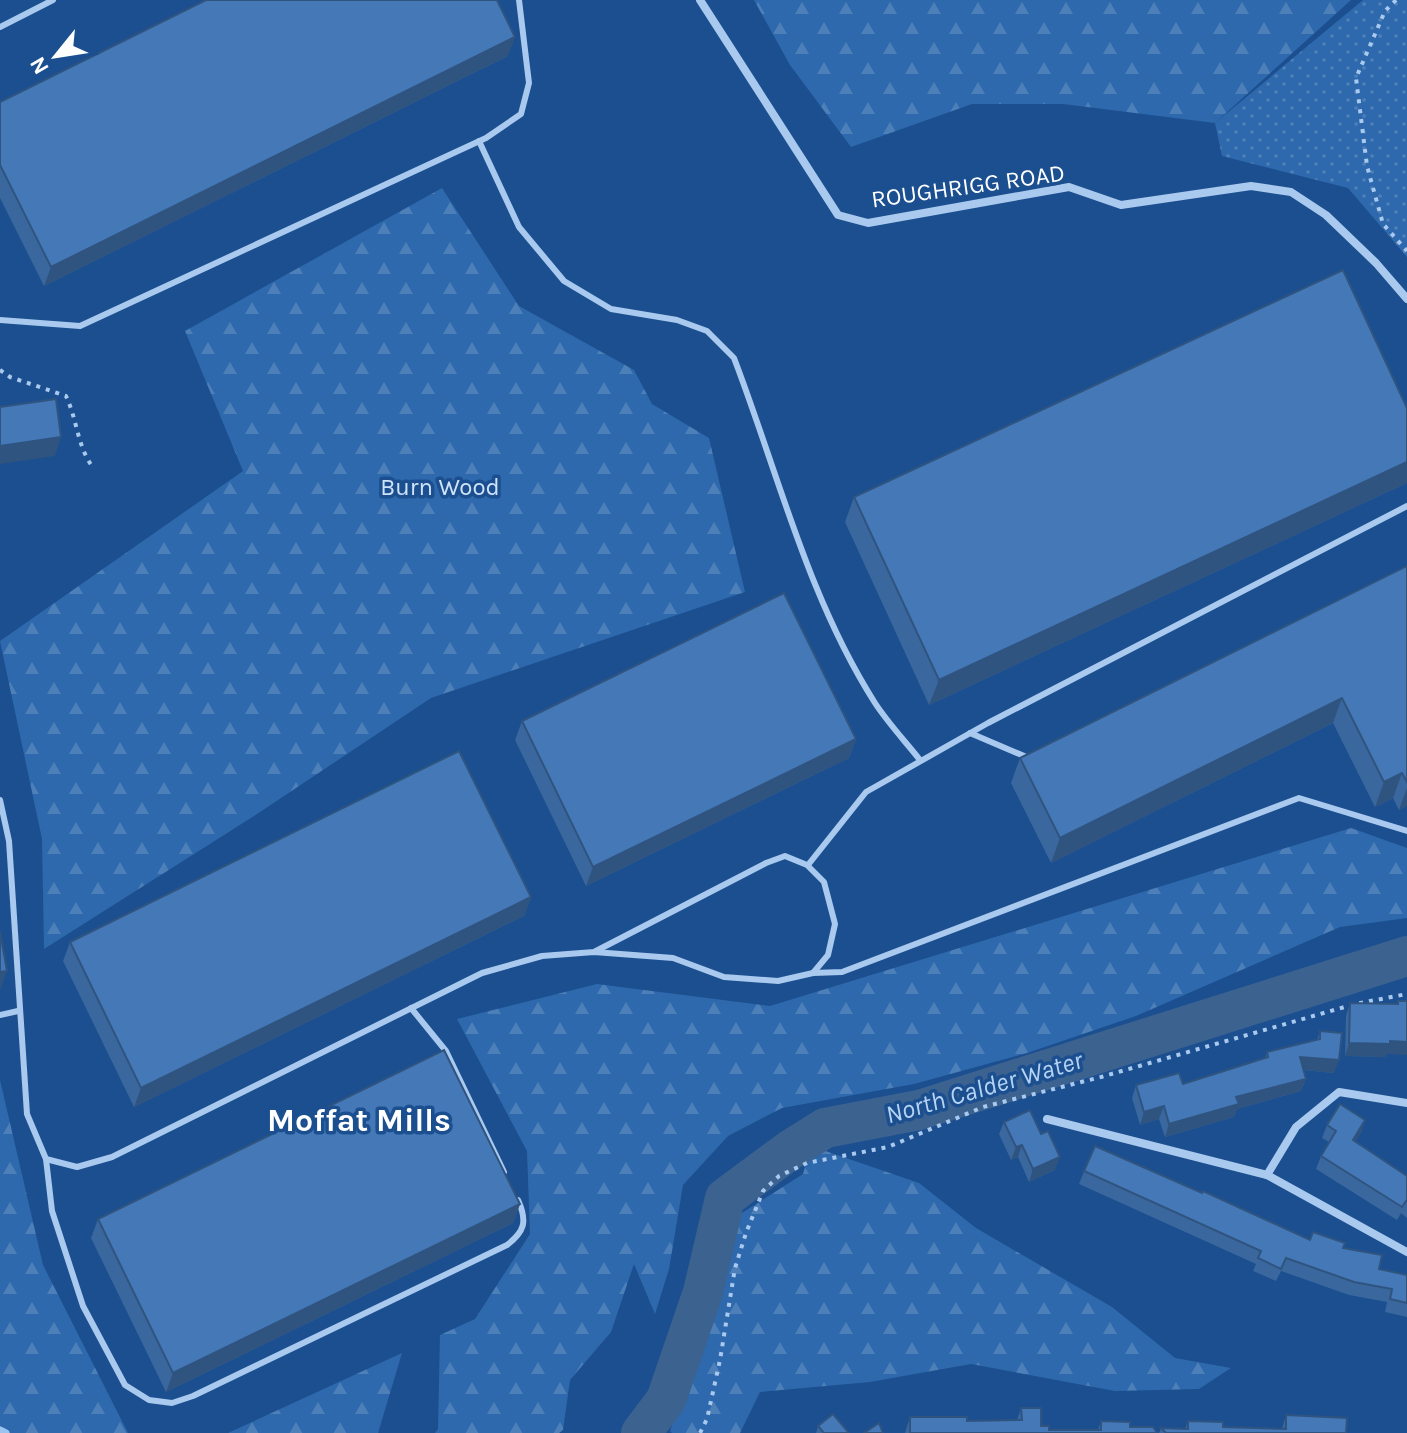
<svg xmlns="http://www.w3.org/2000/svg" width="1407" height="1433" viewBox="0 0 1407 1433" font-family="Karla,sans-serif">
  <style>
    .grass { fill: url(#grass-dots) }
    .forest { fill: url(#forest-firs) }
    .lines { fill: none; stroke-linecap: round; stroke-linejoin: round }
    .stream { stroke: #9cc4f0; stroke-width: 7 }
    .river { stroke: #3c6290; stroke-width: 40 }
    .path { stroke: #a9c9ee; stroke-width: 4; stroke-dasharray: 4 6; stroke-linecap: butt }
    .lane { stroke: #a9c9ee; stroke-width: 6 }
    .street { stroke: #a9c9ee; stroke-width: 8 }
    .wall { fill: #3a679d }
    .shaded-wall { fill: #305480 }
    .building { fill: #4478b7; stroke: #305480; stroke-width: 2 }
    .labels { text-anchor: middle; stroke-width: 7; stroke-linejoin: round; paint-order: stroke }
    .street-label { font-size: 24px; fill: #fff; stroke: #1b4f8f }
    .park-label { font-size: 24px; fill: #cfe3fa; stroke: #1b4f8f }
    .water-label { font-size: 26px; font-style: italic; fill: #b5d3f5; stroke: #1b4f8f }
    .district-label { font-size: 32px; font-weight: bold; fill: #fff; stroke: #1b4f8f }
  </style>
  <defs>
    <pattern id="grass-dots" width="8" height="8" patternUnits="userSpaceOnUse" patternTransform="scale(2)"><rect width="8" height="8" fill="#2e69ad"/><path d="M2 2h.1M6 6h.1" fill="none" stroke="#4d80b9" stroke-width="1.8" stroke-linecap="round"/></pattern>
    <pattern id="forest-firs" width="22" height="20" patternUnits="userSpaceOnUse" patternTransform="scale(2)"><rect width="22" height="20" fill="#2e69ad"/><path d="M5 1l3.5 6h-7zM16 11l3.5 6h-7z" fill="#4d80b9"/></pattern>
  </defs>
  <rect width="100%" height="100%" fill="#1b4f8f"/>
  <!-- grass -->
  <path class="grass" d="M1363,0H1407V257L1348,188L1222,156L1215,123Z"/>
  <!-- forest -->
  <g class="forest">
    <path d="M754,0H1351L1215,123L1063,104H972L851,147L790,65Z"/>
    <path d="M442,188L519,306L634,370L652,404L709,438L745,592L431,698L254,816L44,949L42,839L0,641L243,471L185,331Z"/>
    <path d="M1351,828L1407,848V918L1340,927L1136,1016L1027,1053L914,1084L782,1108L728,1136L683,1185L669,1269L655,1314L634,1264L611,1332L570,1380L563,1430L559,1433H435L438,1429L440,1335L475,1319L530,1234L527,1151L457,1019L597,984L770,1006Z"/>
    <path d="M0,1080L43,1265L128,1433H0Z"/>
    <path d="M811,1146L919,1183L976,1228L1112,1307L1175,1358L1231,1368L1199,1389L1115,1391L971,1364L870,1382L760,1392L740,1433H672L670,1431L710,1318L719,1267L731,1220L803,1174Z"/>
    <path d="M402,1353L378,1433H228Z"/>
  </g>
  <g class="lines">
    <!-- stream -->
    <path class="stream" d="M0,1430L6,1433"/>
    <!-- river -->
    <path class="river" d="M641,1433L666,1400L703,1292L725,1198L790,1150L825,1128L919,1110L1407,956"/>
    <!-- path -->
    <g class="path">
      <path d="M1396,0L1385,11L1356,78L1367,166L1383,224L1407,251"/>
      <path d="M0,370L10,377L66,396C77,419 77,445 92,466"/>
      <path d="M700,1433L707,1419L720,1360L735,1268L746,1233L763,1191L779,1176L807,1163L888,1147L983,1107L1101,1077L1355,1004L1407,994"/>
    </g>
    <!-- lane -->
    <g class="lane">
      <path d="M0,27L53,0"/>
      <path d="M479,141L519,227L564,281L611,309L677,320L707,331L734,358C778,473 808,598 875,703C888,723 905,741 920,760"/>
      <path d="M0,320L80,326L486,138L521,114L529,83L519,0"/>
      <path d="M970,733L1031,759"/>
      <path d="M0,800L9,841L27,1114L46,1159L77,1167L112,1157L482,973L542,956L594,952L673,958L724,977L778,981L813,973L828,955L835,924L824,882L807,865L785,856L766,863L594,952"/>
      <path d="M808,865L866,792L988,723L1407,506"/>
      <path d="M813,973L842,972L1299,798L1407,831"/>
      <path d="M411,1008L446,1051L504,1172"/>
      <path d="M0,1015L18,1011"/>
      <path d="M46,1159L52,1211L83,1306L125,1385L149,1400L172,1403L193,1396L507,1245C524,1232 528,1222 518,1200"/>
    </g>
    <!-- street -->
    <g class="street">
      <path d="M700,0L838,215L868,223L1069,187L1121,205L1251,186L1291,192L1326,215L1376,263L1407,299"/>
      <path d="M1047,1119L1267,1175L1407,1252"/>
      <path d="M1267,1175L1296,1127L1339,1092L1407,1103"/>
    </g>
  </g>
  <!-- wall -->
  <g class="wall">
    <path d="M508,56L44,286L0,198V102Z"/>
    <path d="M1407,408V483L929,705L845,522L854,497Z"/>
    <path d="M1407,566V806L1399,810L1393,798L1375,807L1333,723L1051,863L1011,783L1020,758Z"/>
    <path d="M522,721L856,739L849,758L586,886L515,740Z"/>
    <path d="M531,897L524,916L134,1107L63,961L70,942Z"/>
    <path d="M1398,1001L1386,1057L1345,1056L1346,1016L1350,1003L1397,1004Z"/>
    <path d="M1320,1031L1334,1073L1303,1070L1306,1079L1301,1091L1237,1109L1234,1117L1165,1137L1159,1119L1140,1125L1132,1098L1136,1085L1183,1084L1265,1058L1267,1052L1317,1040Z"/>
    <path d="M1365,1120L1361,1133L1355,1141L1407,1176V1218L1401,1213L1397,1220L1316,1169L1321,1156L1329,1142L1322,1138L1327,1125Z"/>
    <path d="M1004,1122L1041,1134L1055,1170L1029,1182L1018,1157L1011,1160L999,1134Z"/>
    <path d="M1084,1171L1310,1240L1343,1248L1379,1269L1407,1275V1317L1385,1312L1387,1302L1349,1295L1281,1271L1276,1281L1253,1271L1256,1264L1079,1184Z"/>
    <path d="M520,1204L513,1223L166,1392L91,1238L98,1219Z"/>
    <path d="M1021,1408L1041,1426L1049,1430H1098L1101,1421L1157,1433H905L910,1417L967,1421L1017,1420Z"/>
    <path d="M1286,1415L1346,1433H1159L1161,1428L1185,1429L1188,1421L1223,1427L1282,1429Z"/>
    <path d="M818,1426L849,1433H816Z"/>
  </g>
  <!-- shaded-wall -->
  <g class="shaded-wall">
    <path d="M515,37L508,56L44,286L51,267Z"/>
    <path d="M61,437L55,456L0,464V446Z"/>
    <path d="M1407,462V483L929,705L939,680Z"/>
    <path d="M1342,698L1333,723L1051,863L1060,838Z"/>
    <path d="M856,739L849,758L586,886L593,867Z"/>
    <path d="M1402,773L1393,798L1375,807L1384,782Z"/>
    <path d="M1407,788V806L1399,810Z"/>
    <path d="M531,897L524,916L134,1107L141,1088Z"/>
    <path d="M7,971L0,990V972Z"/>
    <path d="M1390,1041L1407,1042V1055L1387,1054L1386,1057L1345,1056L1349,1043Z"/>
    <path d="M1300,1057L1339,1060L1334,1073L1295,1069Z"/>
    <path d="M1306,1079L1301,1091L1237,1109L1234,1117L1165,1137L1169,1124L1236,1097Z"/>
    <path d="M1164,1106L1159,1119L1140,1125L1144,1112Z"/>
    <path d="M1365,1120L1361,1133L1348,1153L1353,1140Z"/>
    <path d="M1022,1145L1018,1157L1011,1160L1016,1147Z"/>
    <path d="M1060,1157L1055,1170L1029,1182L1033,1169Z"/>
    <path d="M520,1204L513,1223L166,1392L173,1373Z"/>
  </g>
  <!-- building -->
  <g class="building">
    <path d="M206,0H497L515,37L51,267L0,165V102Z"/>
    <path d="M1343,270L1407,408V462L939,680L854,497Z"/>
    <path d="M56,399L61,437L0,446V407Z"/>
    <path d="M1407,566V782L1402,773L1384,782L1342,698L1060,838L1020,758Z"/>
    <path d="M784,593L856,739L593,867L522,721Z"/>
    <path d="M459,751L531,897L141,1088L70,942Z"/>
    <path d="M0,932L7,971L0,972Z"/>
    <path d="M1398,1001H1407V1042L1390,1041V1044L1349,1043L1350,1003L1398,1004Z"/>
    <path d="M1320,1031L1342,1033L1339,1060L1300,1057L1306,1079L1236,1097L1239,1104L1169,1124L1164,1106L1144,1112L1136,1085L1179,1073L1183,1084L1268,1057L1267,1052L1320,1039Z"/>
    <path d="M444,1050L520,1204L173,1373L98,1219Z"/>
    <path d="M1340,1104L1365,1120L1353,1140L1407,1176V1202L1406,1201L1402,1207L1321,1156L1336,1131L1327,1125Z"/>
    <path d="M1030,1110L1041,1134L1048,1131L1060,1157L1033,1169L1022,1145L1016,1147L1004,1122Z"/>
    <path d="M1095,1146L1202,1193L1203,1191L1310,1240L1313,1232L1345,1243L1343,1248L1382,1255L1379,1269L1407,1275V1303L1390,1299L1392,1289L1354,1282L1286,1258L1281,1269L1258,1258L1261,1251L1084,1171Z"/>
    <path d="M1021,1408H1041V1426H1049V1430H1101V1421L1130,1422V1427H1153L1157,1433H910V1417H967V1421L1022,1420Z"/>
    <path d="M833,1414L849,1433H824L818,1426Z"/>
    <path d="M1286,1415L1347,1418L1346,1433H1166L1161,1428L1188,1429V1421L1223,1422V1427L1286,1429Z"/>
    <path d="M879,1423L883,1433H864Z"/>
  </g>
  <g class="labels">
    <!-- street labels -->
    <g class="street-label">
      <text transform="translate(968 186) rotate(-8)" y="8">ROUGHRIGG ROAD</text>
    </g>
    <!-- park labels -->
    <g class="park-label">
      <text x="440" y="495">Burn Wood</text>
    </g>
    <!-- water labels -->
    <g class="water-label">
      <text transform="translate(984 1087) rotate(-16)" y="9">North Calder Water</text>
    </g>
    <!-- district labels -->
    <g class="district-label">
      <text x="359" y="1131">Moffat Mills</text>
    </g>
  </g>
  <!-- north arrow -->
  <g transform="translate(56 56) rotate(240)" stroke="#1b4f8f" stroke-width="6" paint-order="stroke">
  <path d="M0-6L14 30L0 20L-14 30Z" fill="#ffffff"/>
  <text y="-12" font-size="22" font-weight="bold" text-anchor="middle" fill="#ffffff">N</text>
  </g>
</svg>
